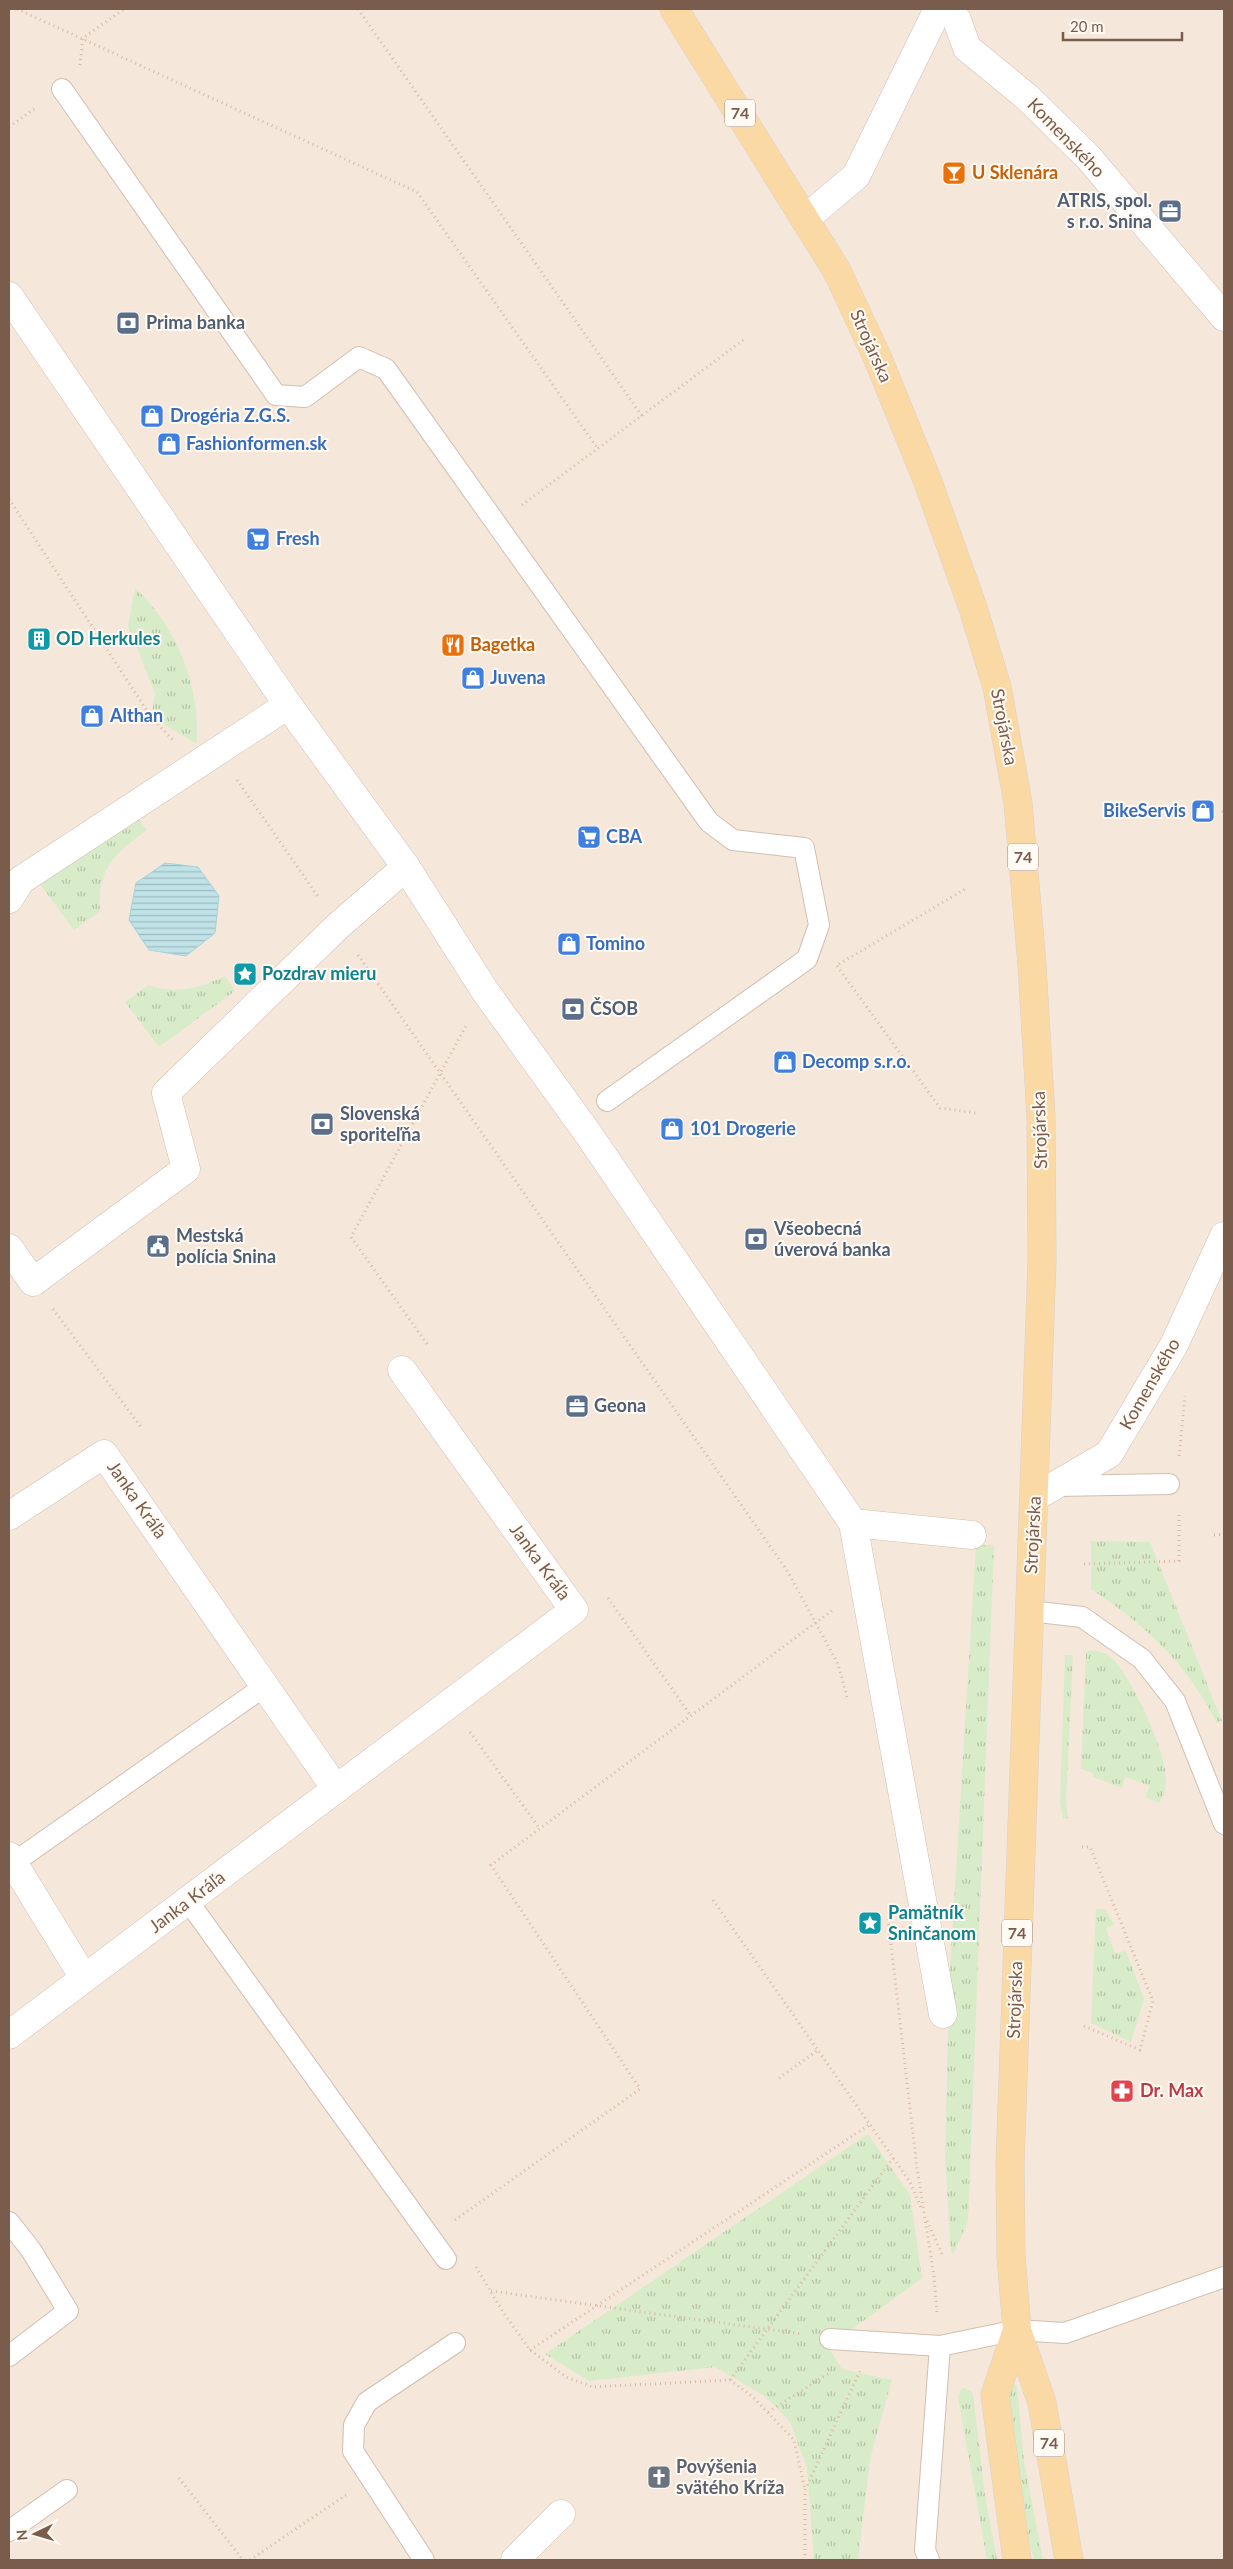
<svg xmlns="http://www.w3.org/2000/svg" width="1233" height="2569" viewBox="0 0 1233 2569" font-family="Lato,sans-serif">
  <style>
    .residential { fill: #f5e8da }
    .grass { fill: url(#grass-tufts) }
    .water { fill: url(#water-rules); stroke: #a5d3da }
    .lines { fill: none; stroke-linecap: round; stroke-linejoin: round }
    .lane-casing { stroke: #d1beb0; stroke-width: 22 }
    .street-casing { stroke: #d1beb0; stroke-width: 29 }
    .primary-casing { stroke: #dad1cd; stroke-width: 29 }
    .path { stroke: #d9b8a5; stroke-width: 3; stroke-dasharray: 1 4; stroke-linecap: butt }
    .lane { stroke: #fff; stroke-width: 20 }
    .street { stroke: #fff; stroke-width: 28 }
    .primary { stroke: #fbd9a5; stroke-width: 28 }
    .labels { text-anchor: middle; stroke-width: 4; stroke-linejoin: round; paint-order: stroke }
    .shield { fill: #fffaf3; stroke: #a28b7f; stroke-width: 1 }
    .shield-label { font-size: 16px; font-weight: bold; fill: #7a5c4d }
    .street-label { font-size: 18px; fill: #7a5c4d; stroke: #fffaf3 }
    .food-label { font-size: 18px; font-weight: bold; fill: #c56008; stroke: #fffaf3; text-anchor: start }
    .service-label { font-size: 18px; font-weight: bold; fill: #4e5e75; stroke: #fffaf3; text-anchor: start }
    .shop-label { font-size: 18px; font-weight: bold; fill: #366cbe; stroke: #fffaf3; text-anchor: start }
    .culture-label { font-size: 18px; font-weight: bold; fill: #0d838f; stroke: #fffaf3; text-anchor: start }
    .health-label { font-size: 18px; font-weight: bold; fill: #be3a42; stroke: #fffaf3; text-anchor: start }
    .worship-label { font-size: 18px; font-weight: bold; fill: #5b616d; stroke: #fffaf3; text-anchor: start }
  </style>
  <defs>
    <pattern id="grass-tufts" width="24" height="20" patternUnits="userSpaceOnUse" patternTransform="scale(1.25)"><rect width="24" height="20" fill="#d8ecc9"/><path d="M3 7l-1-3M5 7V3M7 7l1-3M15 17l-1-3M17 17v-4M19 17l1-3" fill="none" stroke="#b4c2a5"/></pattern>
    <pattern id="water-rules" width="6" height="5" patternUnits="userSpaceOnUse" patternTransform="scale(1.25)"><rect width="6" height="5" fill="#bfe3e8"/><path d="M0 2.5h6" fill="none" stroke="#a0bbbe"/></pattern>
  </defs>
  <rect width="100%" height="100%" fill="#fdf6ec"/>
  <!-- residential -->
  <rect class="residential" x="9" y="9" width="1215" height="2551"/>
  <!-- grass -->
  <g class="grass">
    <path d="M135,588C178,628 200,686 197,744L151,717L155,693L128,626Z"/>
    <path d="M135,815L147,830C114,854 97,869 100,911L74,930L40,884Z"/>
    <path d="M225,976L235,991L159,1047L125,1002L148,985C175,995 200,988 225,976Z"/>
    <path d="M1091,1541L1150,1542L1222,1721L1217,1723C1186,1663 1147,1626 1091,1589Z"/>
    <path d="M976,1545H994L968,2221L954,2253L951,2252L945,2158L949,1986Z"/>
    <path d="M1089,1650C1098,1651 1106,1652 1113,1659C1132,1678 1168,1755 1166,1781C1166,1790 1164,1796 1159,1803L1145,1797L1150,1786L1125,1777L1122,1788L1093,1777V1773L1081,1769L1086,1653Z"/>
    <path d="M1065,1655H1073L1066,1800L1068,1818L1063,1819L1060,1802Z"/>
    <path d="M1096,1909H1105L1114,1924L1106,1929L1115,1953L1126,1951L1144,1999L1131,2042L1091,2023Z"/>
    <path d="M868,2134L910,2195L922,2278L828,2347L842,2369L892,2380L870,2459L858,2560H814L807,2468L790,2422L766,2397L715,2367L589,2381L545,2354Z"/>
    <path d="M1011,2382L1017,2386L1024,2461L1043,2560H1034L1028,2537L1008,2389Z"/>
    <path d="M965,2388L973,2393L985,2496L997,2560H987L958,2397L961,2389Z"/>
  </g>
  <!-- water -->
  <path class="water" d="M165,863L198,867L219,896L215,933L186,956L149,950L129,920L136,883Z"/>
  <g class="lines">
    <!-- lane casing -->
    <g class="lane-casing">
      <g id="lane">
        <path d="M62,89L276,395L305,397L359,357L386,369L709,822L733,840L804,848L819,925L807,959L607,1101"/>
        <path d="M1056,1486L1169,1484"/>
        <path d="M1030,1611L1082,1617L1142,1659L1175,1701L1224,1824"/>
        <path d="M9,1866L265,1686"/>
        <path d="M188,1901L446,2259"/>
        <path d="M9,2222L31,2250L68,2311L9,2356"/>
        <path d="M830,2339L940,2346"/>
        <path d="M9,2531L67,2490"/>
        <path d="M424,2560L353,2451L354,2425L367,2402L455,2343"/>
        <path d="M929,2560L925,2550L940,2346L1017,2330L1065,2333L1224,2277"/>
      </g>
    </g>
    <!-- street casing -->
    <g class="street-casing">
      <g id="street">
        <path d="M947,9L957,20L967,48L1027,97L1088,157L1224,317"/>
        <path d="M805,219L856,176L938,9"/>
        <path d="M9,296L288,705L406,867L485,991L589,1135L853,1523L972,1535"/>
        <path d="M9,899L21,880L288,705"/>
        <path d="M9,1248L33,1282L186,1169L166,1093L338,926L406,867"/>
        <path d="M1035,1497L1109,1454L1174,1345L1224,1236"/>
        <path d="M9,1516L104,1454L336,1789"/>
        <path d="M853,1523L943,2014"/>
        <path d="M9,1856L84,1978"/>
        <path d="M9,2035L574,1610L402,1370"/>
        <path d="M515,2560L561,2514"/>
      </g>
    </g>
    <!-- primary casing -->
    <g class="primary-casing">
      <g id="primary">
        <path d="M674,9L837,271L878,359L928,482L973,608L997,687L1018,803L1032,965L1041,1117L1042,1261L1010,2164L1011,2256L1017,2330L1042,2403L1069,2560"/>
        <path d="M1017,2560L995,2395L1017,2330"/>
      </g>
    </g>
    <!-- path -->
    <g class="path">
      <path d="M17,9L417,192L598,449"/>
      <path d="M358,9L642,416"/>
      <path d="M80,65L83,38L124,9"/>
      <path d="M9,127L37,107"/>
      <path d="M9,499L151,717L173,740"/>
      <path d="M522,505L746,338"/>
      <path d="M237,780L319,898"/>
      <path d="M1222,811L1224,812"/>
      <path d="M358,955L788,1572L838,1664L847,1697"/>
      <path d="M839,964L967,888"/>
      <path d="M837,966L940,1108L976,1113"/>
      <path d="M53,1309L141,1427"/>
      <path d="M427,1344L351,1237L467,1024"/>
      <path d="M1179,1456L1185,1396"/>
      <path d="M1214,1535L1224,1534"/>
      <path d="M1084,1564L1179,1561V1513"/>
      <path d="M608,1598L691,1716"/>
      <path d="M470,1732L540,1829"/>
      <path d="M1082,1847H1090L1153,2001L1140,2050L1084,2026"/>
      <path d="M713,1900L910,2182L922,2210"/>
      <path d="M888,1919L917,2168L934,2276L937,2314"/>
      <path d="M779,2078L818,2050"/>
      <path d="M455,2220L640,2089L491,1865L834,1609"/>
      <path d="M927,2221L942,2254"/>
      <path d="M476,2267L503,2312L530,2350L566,2377L592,2387L730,2380L753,2397L794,2440L805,2490"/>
      <path d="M491,2291L802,2334"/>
      <path d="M530,2350L869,2125"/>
      <path d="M730,2380L893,2158"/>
      <path d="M768,2412L831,2372"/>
      <path d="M179,2478L243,2560"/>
      <path d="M250,2560L346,2495"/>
      <path d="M805,2560V2490L860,2371"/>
    </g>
    <!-- lane -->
    <use href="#lane" class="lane"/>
    <!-- street -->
    <use href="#street" class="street"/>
    <!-- primary -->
    <use href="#primary" class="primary"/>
  </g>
  <!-- icons -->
  <defs>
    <g id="bar-square" transform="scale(1.25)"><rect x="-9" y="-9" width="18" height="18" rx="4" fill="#e8710a" stroke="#fffaf3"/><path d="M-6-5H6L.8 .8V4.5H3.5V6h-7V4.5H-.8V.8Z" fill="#fff"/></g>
    <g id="office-square" transform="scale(1.25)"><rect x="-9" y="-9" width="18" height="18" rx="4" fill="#5c6f8a" stroke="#fffaf3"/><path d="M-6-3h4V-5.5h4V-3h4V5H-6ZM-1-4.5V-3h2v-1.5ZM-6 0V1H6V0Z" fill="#fff"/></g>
    <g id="bank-square" transform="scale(1.25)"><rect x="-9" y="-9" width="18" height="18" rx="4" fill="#5c6f8a" stroke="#fffaf3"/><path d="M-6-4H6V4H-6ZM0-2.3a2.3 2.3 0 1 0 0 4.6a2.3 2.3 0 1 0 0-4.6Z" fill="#fff"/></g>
    <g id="shop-square" transform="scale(1.25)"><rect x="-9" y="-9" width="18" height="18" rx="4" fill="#3f7fe0" stroke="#fffaf3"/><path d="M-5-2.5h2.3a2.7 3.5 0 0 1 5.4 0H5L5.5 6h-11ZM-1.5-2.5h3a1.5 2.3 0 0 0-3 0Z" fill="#fff"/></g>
    <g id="supermarket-square" transform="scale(1.25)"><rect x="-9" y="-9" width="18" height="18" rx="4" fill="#3f7fe0" stroke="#fffaf3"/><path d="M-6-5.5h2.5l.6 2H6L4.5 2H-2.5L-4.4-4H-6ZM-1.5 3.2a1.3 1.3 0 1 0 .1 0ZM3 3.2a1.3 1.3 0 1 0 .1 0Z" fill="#fff"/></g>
    <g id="building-square" transform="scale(1.25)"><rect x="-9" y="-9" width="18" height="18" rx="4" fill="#0f9aa8" stroke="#fffaf3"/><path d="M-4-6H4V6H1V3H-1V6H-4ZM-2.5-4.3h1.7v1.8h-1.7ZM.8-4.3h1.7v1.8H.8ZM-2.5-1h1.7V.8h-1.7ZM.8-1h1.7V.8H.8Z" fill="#fff"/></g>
    <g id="restaurant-square" transform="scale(1.25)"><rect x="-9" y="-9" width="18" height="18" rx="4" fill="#e8710a" stroke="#fffaf3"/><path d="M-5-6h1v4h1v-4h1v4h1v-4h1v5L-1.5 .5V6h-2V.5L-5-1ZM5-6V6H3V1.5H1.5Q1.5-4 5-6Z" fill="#fff"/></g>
    <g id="sight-square" transform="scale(1.25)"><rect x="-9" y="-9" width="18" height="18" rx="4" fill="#0f9aa8" stroke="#fffaf3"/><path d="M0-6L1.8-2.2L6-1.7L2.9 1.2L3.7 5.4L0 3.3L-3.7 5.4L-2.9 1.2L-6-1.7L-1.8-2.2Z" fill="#fff"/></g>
    <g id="civic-square" transform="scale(1.25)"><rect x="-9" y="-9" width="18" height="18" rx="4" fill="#5c6f8a" stroke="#fffaf3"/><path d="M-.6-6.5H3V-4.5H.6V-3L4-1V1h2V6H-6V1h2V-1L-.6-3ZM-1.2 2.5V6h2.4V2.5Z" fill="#fff"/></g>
    <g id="pharmacy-square" transform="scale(1.25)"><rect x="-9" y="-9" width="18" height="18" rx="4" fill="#e0444e" stroke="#fffaf3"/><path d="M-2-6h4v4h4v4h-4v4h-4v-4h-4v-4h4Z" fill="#fff"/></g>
    <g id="church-square" transform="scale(1.25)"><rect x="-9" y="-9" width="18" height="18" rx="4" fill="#6b7280" stroke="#fffaf3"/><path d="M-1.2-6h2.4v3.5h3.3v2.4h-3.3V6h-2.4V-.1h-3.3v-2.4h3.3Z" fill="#fff"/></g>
  </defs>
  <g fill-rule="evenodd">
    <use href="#bar-square" x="954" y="173"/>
    <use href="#office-square" x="1170" y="211"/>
    <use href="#bank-square" x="128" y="323"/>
    <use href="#shop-square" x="152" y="416"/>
    <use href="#shop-square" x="169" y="444"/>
    <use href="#supermarket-square" x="258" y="539"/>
    <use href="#building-square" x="39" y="639"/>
    <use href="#restaurant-square" x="453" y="645"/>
    <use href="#shop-square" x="473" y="678"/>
    <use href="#shop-square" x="92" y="716"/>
    <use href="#shop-square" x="1203" y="811"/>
    <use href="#supermarket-square" x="589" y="837"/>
    <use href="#shop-square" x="569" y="944"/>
    <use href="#sight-square" x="245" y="974"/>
    <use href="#bank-square" x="573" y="1009"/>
    <use href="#shop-square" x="785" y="1062"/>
    <use href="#bank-square" x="322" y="1124"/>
    <use href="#shop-square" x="672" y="1129"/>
    <use href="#bank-square" x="756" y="1239"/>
    <use href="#civic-square" x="158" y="1246"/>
    <use href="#office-square" x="577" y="1406"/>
    <use href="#sight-square" x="870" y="1923"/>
    <use href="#pharmacy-square" x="1122" y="2091"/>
    <use href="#church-square" x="659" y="2477"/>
  </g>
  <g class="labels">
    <!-- shield labels -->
    <g class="shield">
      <rect x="725" y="99.5" width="30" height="27" rx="4"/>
      <rect x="1008" y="843.5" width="30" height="27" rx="4"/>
      <rect x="1002" y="1919.5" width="30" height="27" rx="4"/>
      <rect x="1034" y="2429.5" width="30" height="27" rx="4"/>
    </g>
    <g class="shield-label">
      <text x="740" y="119">74</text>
      <text x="1023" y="863">74</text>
      <text x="1017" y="1939">74</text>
      <text x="1049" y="2449">74</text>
    </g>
    <!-- street labels -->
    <g class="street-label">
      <text transform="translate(1066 138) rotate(46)" y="6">Komenského</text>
      <text transform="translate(871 346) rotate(66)" y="6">Strojárska</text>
      <text transform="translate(1004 727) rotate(79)" y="6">Strojárska</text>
      <text transform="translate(1040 1130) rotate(-92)" y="6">Strojárska</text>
      <text transform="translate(1150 1384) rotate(-60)" y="6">Komenského</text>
      <text transform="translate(137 1500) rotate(55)" y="6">Janka Kráľa</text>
      <text transform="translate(1033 1535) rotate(-87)" y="6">Strojárska</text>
      <text transform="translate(540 1562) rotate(54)" y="6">Janka Kráľa</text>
      <text transform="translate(187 1902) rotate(-37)" y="6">Janka Kráľa</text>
      <text transform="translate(1015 2000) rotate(-88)" y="6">Strojárska</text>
    </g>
    <!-- food labels -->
    <g class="food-label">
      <text x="972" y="179">U Sklenára</text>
      <text x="470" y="651">Bagetka</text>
    </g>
    <!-- service labels -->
    <g class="service-label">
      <text x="1152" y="207" text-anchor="end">ATRIS, spol.<tspan x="1152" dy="21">s r.o. Snina</tspan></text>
      <text x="146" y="329">Prima banka</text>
      <text x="590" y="1015">ČSOB</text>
      <text x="340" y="1120">Slovenská<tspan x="340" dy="21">sporiteľňa</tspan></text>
      <text x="774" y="1235">Všeobecná<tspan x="774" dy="21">úverová banka</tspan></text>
      <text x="176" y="1242">Mestská<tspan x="176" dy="21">polícia Snina</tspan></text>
      <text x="594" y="1412">Geona</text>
    </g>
    <!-- shop labels -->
    <g class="shop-label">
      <text x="170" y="422">Drogéria Z.G.S.</text>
      <text x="186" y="450">Fashionformen.sk</text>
      <text x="276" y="545">Fresh</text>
      <text x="490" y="684">Juvena</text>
      <text x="110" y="722">Althan</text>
      <text x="1186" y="817" text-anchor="end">BikeServis</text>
      <text x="606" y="843">CBA</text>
      <text x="586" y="950">Tomino</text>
      <text x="802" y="1068">Decomp s.r.o.</text>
      <text x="690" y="1135">101 Drogerie</text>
    </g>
    <!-- culture labels -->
    <g class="culture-label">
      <text x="56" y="645">OD Herkules</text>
      <text x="262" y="980">Pozdrav mieru</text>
      <text x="888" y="1919">Pamätník<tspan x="888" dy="21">Sninčanom</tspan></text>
    </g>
    <!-- health labels -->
    <g class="health-label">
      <text x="1140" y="2097">Dr. Max</text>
    </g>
    <!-- worship labels -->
    <g class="worship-label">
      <text x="676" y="2473">Povýšenia<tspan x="676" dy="21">svätého Kríža</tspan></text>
    </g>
  </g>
  <!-- border -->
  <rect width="1233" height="2569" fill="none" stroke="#7a5c4d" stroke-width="20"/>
  <!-- north arrow -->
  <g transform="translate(35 2534) rotate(265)" stroke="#fffaf3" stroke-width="4" paint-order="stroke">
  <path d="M0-4L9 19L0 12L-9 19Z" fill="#7a5c4d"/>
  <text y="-8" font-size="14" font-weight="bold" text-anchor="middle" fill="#7a5c4d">N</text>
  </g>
  <!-- scale -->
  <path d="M1063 32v8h119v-8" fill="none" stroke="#7a5c4d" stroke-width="2.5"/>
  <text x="1070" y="32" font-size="15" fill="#7a5c4d" stroke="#fffaf3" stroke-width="4" paint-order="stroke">20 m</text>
</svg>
